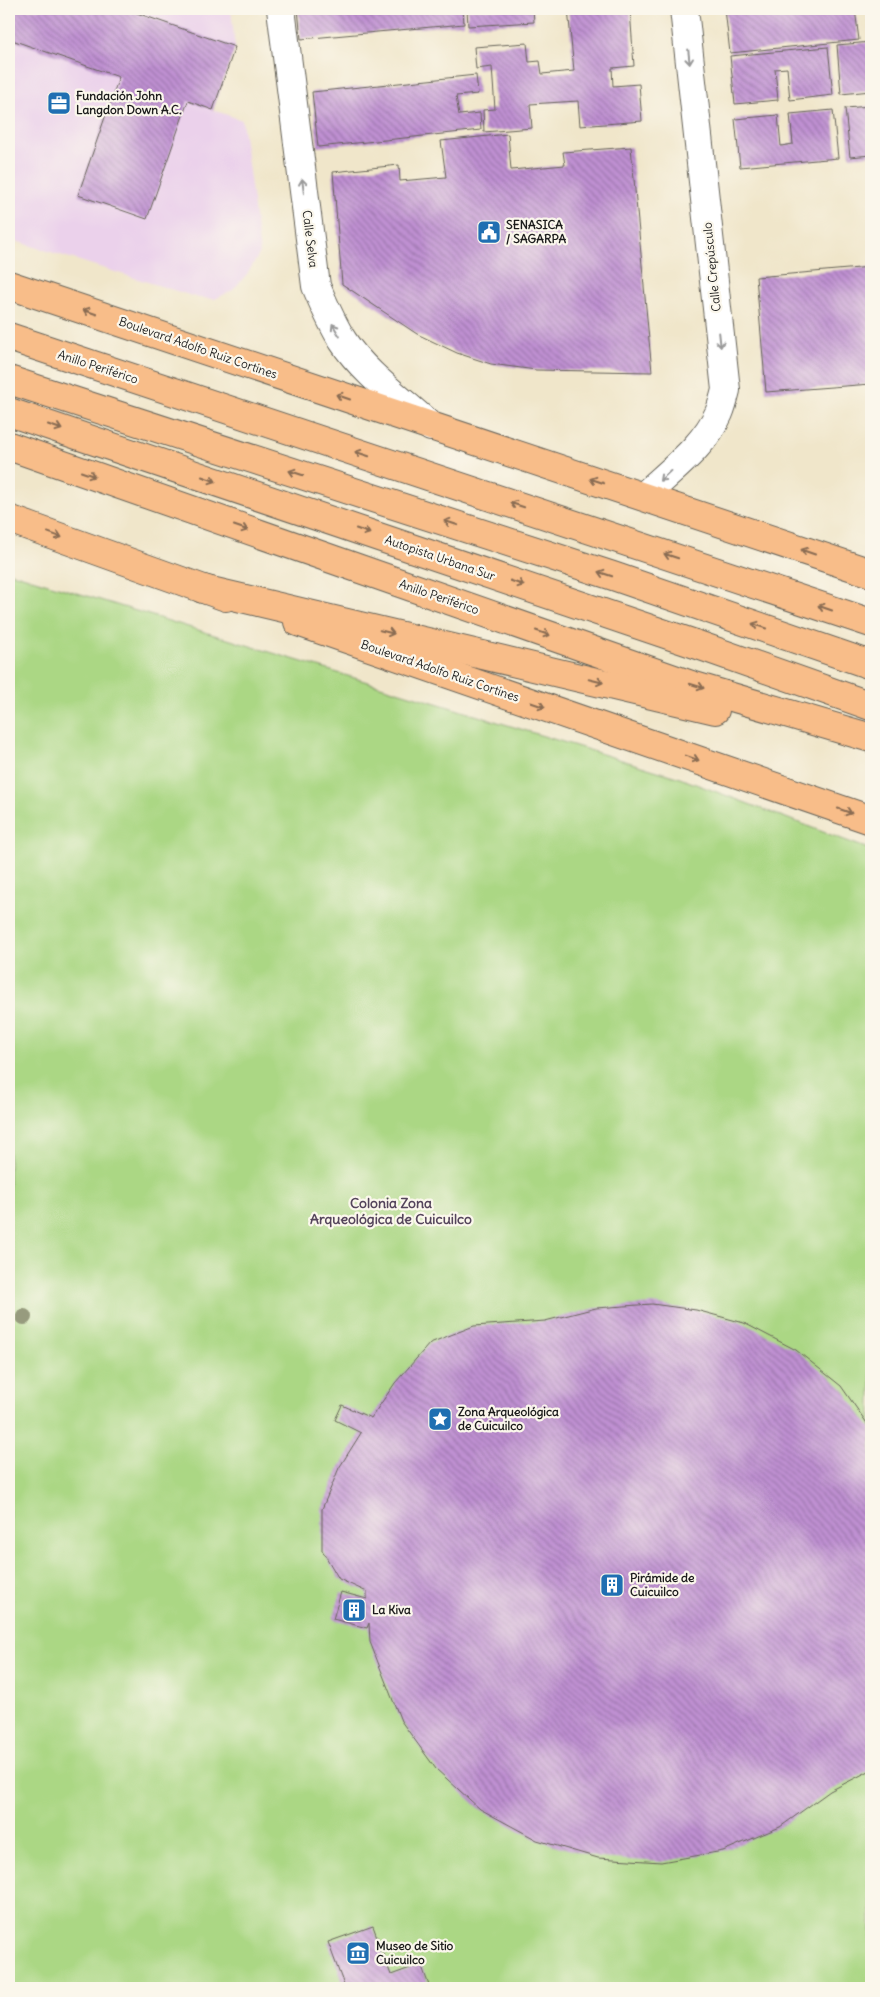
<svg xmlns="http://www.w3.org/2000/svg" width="880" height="1997" viewBox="0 0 880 1997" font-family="Delius,sans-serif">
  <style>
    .built { fill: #ebd1eb }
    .green { fill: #abd784; stroke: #647a50 }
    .building { fill: url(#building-back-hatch) }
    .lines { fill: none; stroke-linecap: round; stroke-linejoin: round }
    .minor-casing { stroke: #666359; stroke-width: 30 }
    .major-casing { stroke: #666359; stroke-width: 30 }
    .highway-casing { stroke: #666359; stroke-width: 30 }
    .minor { stroke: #fff; stroke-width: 28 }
    .major { stroke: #f8bd89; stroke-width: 28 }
    .highway { stroke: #f8bd89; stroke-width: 28 }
    .tree { fill: #979b7e }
    .oneway { stroke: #999 }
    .oneway2 { stroke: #8a6c52 }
    .labels { text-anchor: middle; stroke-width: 4.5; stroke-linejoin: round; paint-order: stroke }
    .poi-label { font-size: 12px; font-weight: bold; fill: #1c1c1c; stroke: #fbf7ec; text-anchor: start }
    .street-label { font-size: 12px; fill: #1c1c1c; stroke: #fbf7ec }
    .neighbourhood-label { font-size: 14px; font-weight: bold; fill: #55455c; stroke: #fbf7ec }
  </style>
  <defs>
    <pattern id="building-back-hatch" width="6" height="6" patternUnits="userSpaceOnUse" patternTransform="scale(1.25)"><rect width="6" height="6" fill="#bf90d2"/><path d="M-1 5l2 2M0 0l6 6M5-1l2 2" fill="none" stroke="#9a75aa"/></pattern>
  </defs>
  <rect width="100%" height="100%" fill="#fbf7ec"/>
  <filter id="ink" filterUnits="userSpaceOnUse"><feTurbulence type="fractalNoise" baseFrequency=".02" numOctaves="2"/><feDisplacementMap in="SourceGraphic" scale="10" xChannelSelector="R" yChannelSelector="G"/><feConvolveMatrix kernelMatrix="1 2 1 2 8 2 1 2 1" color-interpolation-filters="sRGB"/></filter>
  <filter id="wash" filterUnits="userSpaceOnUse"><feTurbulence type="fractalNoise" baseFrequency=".0096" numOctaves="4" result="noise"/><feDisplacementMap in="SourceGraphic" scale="20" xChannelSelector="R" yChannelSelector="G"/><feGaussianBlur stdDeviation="1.12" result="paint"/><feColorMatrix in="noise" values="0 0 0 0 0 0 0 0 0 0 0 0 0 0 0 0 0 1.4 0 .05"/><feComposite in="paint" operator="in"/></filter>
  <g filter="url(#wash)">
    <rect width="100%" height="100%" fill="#f0e6ca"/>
    <!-- built -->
    <path class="built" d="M9,9H231L235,47L213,110L242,120L260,253L247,274L233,290L215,299L199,298L9,239Z"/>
    <!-- green -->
    <path class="green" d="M9,572L677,777L871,850V1988H9Z"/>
    <g id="blocks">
      <!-- building -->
      <g class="building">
        <path d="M9,9H125L235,47L213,110L188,101L147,219L78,195L119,77L9,39Z"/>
        <path d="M298,9H463L464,24L301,39Z"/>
        <path d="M467,9H533L534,22L468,26Z"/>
        <path d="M568,9H630L634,66L612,68L613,86L639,84L642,121L580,126L578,101L530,104L532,128L484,132L483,110L495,109L492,67L476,69L474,47L527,43L529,62L540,61L542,74L574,71Z"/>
        <path d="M725,9H855L859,40L730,53Z"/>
        <path d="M871,42V91L841,94L837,45Z"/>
        <path d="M828,47L833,95L790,100L787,68L775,69L778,100L735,104L730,56Z"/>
        <path d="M476,75L478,94L456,96L459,115L480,113L481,130L318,147L312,92Z"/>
        <path d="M871,106V155L850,157L845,108Z"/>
        <path d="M833,110L838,158L740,167L735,119L778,115L781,146L793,144L790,114Z"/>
        <path d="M508,134L511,170L565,165L563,152L631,147L652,372L536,370L491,364L457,353L417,334L342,284L333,172L399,165L400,181L446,177L441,141Z"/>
        <path d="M871,267V384L766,392L756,277Z"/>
        <path d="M652,1304L696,1310L744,1323L796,1350L841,1386L871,1429V1770L830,1791L780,1827L723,1851L661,1862L598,1858L537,1840L480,1809L436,1769L401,1721L370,1642L369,1623L367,1628L333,1619L341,1592L367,1599V1592L339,1579L322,1550V1509L339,1468L361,1433L335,1420L342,1405L371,1418L395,1383L430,1343L474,1326L545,1321L596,1308Z"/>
        <path d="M373,1926L391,1975L421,1964L430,1988H345L328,1942Z"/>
      </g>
    </g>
  </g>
  <g filter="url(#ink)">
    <use href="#blocks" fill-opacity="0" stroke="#666359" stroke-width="1"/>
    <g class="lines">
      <!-- minor casing -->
      <g class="minor-casing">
        <g id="minor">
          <path d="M281,9L316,286C324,305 332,324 343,341C362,371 404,402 431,427"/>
          <path d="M644,496C670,471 704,447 719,413C722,406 724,398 726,390L684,9"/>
        </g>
      </g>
      <!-- major casing -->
      <g class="major-casing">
        <g id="major">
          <path d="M9,285L871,573"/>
          <path d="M9,519L226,597"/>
          <path d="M298,622L871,820"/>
        </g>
      </g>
      <!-- highway casing -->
      <g class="highway-casing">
        <g id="highway">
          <path d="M9,337L871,623"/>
          <path d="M9,380L613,576L871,665"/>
          <path d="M9,412L698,645L871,706"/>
          <path d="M9,446L691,685L871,738"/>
          <path d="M203,589L715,710"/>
        </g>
      </g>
      <!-- minor -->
      <use href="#minor" class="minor"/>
      <!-- major -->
      <use href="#major" class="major"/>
      <!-- highway -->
      <use href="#highway" class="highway"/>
    </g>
    <!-- trees -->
    <circle class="tree" cx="24" cy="1317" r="8"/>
    <!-- one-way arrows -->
    <defs><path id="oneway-shaft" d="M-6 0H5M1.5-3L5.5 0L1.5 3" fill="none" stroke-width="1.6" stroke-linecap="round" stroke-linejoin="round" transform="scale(1.25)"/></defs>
    <g class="oneway">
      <use href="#oneway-shaft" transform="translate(689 57) rotate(84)"/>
      <use href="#oneway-shaft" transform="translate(303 186) rotate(-97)"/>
      <use href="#oneway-shaft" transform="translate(336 330) rotate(-121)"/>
      <use href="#oneway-shaft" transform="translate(720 340) rotate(84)"/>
      <use href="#oneway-shaft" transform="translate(665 476) rotate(137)"/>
    </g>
    <g class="oneway2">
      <use href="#oneway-shaft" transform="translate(90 312) rotate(-161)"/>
      <use href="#oneway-shaft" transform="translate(343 397) rotate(-161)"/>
      <use href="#oneway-shaft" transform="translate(55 427) rotate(19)"/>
      <use href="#oneway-shaft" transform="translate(362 454) rotate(-162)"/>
      <use href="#oneway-shaft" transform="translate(296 473) rotate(-162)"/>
      <use href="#oneway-shaft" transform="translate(88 474) rotate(19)"/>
      <use href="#oneway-shaft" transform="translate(209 479) rotate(19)"/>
      <use href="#oneway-shaft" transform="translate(597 481) rotate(-162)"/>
      <use href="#oneway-shaft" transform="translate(517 505) rotate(-162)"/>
      <use href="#oneway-shaft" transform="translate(451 523) rotate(-162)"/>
      <use href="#oneway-shaft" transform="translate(241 528) rotate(19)"/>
      <use href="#oneway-shaft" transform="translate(363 531) rotate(19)"/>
      <use href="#oneway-shaft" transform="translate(55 535) rotate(20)"/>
      <use href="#oneway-shaft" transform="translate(808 552) rotate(-161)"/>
      <use href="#oneway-shaft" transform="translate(671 556) rotate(-162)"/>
      <use href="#oneway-shaft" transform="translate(605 574) rotate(-162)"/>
      <use href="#oneway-shaft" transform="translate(517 583) rotate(19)"/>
      <use href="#oneway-shaft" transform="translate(825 608) rotate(-161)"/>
      <use href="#oneway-shaft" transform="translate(759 626) rotate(-161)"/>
      <use href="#oneway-shaft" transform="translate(387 632) rotate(13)"/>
      <use href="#oneway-shaft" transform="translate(543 633) rotate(19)"/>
      <use href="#oneway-shaft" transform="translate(596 681) rotate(13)"/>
      <use href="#oneway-shaft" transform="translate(697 686) rotate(17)"/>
      <use href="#oneway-shaft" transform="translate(538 705) rotate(19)"/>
      <use href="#oneway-shaft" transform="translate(692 758) rotate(19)"/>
      <use href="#oneway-shaft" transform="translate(845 811) rotate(19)"/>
    </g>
  </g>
  <!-- icons -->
  <defs>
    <g id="office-square" transform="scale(1.25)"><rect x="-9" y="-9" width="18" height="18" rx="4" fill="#1f6fb2" stroke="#fbf7ec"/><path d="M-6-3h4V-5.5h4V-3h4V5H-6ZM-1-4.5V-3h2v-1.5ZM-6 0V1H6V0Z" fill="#fff"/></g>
    <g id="civic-square" transform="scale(1.25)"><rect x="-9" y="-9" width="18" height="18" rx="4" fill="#1f6fb2" stroke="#fbf7ec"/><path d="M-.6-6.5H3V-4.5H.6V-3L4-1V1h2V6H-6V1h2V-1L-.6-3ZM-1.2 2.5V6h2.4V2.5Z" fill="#fff"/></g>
    <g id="sight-square" transform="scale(1.25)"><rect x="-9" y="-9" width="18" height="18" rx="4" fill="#1f6fb2" stroke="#fbf7ec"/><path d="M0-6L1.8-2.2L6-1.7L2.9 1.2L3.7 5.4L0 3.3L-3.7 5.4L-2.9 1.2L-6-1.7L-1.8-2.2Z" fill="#fff"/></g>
    <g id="building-square" transform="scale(1.25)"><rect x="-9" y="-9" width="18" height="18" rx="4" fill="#1f6fb2" stroke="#fbf7ec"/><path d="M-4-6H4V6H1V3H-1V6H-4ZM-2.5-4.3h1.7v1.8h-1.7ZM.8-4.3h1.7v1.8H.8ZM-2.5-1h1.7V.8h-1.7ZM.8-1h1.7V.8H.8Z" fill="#fff"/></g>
    <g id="museum-square" transform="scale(1.25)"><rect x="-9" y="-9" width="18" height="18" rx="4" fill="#1f6fb2" stroke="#fbf7ec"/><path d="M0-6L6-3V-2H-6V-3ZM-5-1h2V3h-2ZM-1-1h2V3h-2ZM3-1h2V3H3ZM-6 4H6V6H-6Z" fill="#fff"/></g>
  </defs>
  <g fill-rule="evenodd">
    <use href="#office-square" x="59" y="103"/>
    <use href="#civic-square" x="489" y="232"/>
    <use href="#sight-square" x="440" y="1419"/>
    <use href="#building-square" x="612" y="1585"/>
    <use href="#building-square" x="354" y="1610"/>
    <use href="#museum-square" x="358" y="1953"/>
  </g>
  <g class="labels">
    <!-- poi labels -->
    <g class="poi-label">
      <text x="76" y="100">Fundación John<tspan x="76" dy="14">Langdon Down A.C.</tspan></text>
      <text x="506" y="229">SENASICA<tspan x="506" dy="14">/ SAGARPA</tspan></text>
      <text x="458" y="1416">Zona Arqueológica<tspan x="458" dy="14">de Cuicuilco</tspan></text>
      <text x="630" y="1582">Pirámide de<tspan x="630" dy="14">Cuicuilco</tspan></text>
      <text x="372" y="1614">La Kiva</text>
      <text x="376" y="1950">Museo de Sitio<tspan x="376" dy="14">Cuicuilco</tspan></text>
    </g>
    <!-- street labels -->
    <g class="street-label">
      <text transform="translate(310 239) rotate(83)" y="4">Calle Selva</text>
      <text transform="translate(712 267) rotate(-96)" y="4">Calle Crepúsculo</text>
      <text transform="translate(198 348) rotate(19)" y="4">Boulevard Adolfo Ruiz Cortines</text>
      <text transform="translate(98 367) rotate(18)" y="4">Anillo Periférico</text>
      <text transform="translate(440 558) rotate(19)" y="4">Autopista Urbana Sur</text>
      <text transform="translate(439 597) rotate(19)" y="4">Anillo Periférico</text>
      <text transform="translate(440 671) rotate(19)" y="4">Boulevard Adolfo Ruiz Cortines</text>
    </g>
    <!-- neighbourhood labels -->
    <g class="neighbourhood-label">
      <text x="391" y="1208">Colonia Zona<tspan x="391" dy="16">Arqueológica de Cuicuilco</tspan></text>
    </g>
  </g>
  <!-- margin -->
  <rect width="880" height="1997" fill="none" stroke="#fbf7ec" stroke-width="30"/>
</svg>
